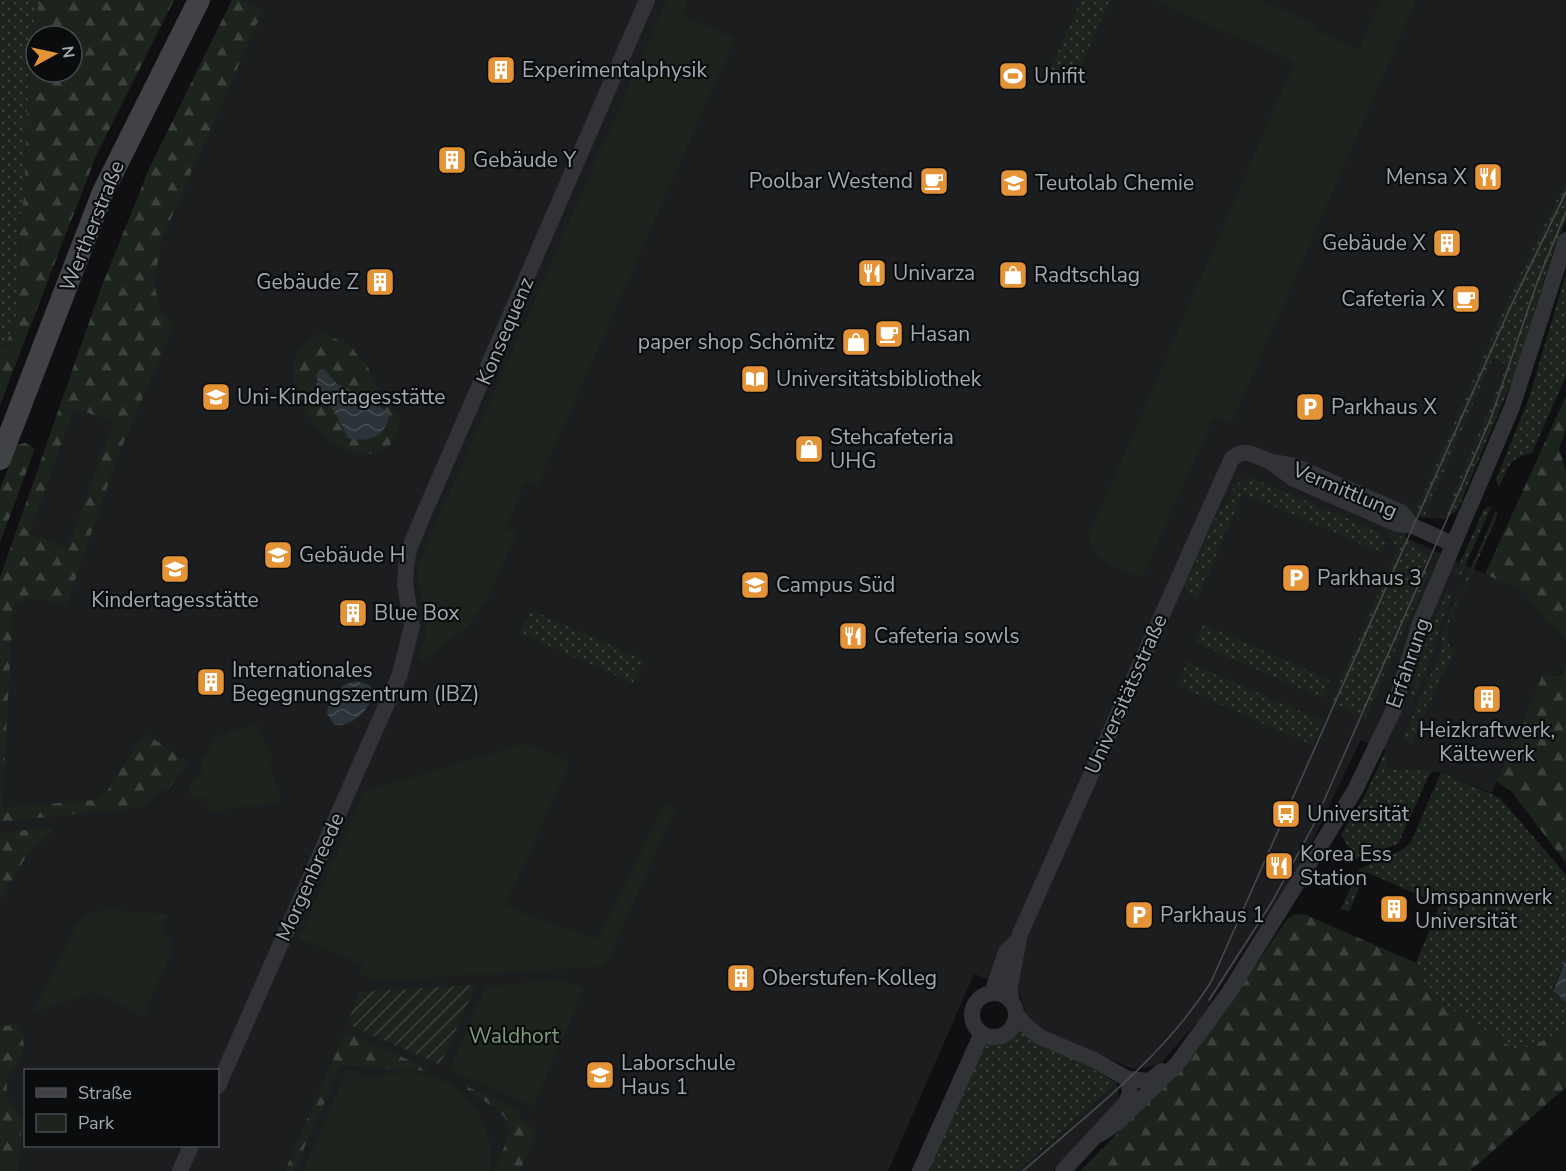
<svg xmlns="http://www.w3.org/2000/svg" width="1566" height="1171" viewBox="0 0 1566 1171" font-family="'Nunito Sans',sans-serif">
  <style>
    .built { fill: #1c1d1f; fill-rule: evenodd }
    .grass { fill: url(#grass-dots) }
    .forest { fill: url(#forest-firs); fill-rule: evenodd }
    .park { fill: #1d241d }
    .garden { fill: url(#garden-furrows) }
    .water { fill: url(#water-waves) }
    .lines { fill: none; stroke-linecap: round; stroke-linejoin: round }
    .street { stroke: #323336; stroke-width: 16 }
    .secondary { stroke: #404246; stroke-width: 22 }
    .tram { stroke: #494b4f; stroke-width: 1.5 }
    .labels { text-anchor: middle; stroke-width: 4.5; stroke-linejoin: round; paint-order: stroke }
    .poi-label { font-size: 21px; fill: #a3a9b1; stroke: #0b0c0d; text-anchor: start }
    .street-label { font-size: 21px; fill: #a3a9b1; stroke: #0b0c0d }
    .park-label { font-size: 21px; fill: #7c9b7b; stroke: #0b0c0d }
  </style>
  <defs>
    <pattern id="grass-dots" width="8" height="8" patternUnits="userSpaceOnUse" patternTransform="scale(1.5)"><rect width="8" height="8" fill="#1d241d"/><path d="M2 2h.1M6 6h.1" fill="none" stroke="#3b413b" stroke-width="1.8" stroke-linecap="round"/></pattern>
    <pattern id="forest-firs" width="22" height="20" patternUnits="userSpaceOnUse" patternTransform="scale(1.5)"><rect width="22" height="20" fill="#1d241d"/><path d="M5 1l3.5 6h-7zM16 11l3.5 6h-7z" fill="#3b413b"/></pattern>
    <pattern id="garden-furrows" width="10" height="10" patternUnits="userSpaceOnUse" patternTransform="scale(1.5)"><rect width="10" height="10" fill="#1d241d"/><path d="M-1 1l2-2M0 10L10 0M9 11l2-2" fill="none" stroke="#3b413b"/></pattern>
    <pattern id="water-waves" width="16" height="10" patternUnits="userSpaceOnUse" patternTransform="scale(1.5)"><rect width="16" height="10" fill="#2b3439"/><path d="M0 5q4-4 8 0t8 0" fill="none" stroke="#474f53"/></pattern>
  </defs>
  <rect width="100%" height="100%" fill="#101012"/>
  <!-- built -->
  <g class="built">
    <path d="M232,0H1566V181L1512,291L1405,537L1524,592L1546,621L1566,637V669L1555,677L1543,675L1492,793L1441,772L1388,769L1386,750L1361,740L1309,848L1275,903L1199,1020L1158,1066L1133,1069L1036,1028L1028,1018L1018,991L974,974L888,1171H0V578L100,291L149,169ZM26,1070H218V1146H26Z"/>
    <path d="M1492,358L1507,365L1443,519L1424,518Z"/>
    <path d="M1117,1083L1119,1099L1108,1117L1052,1171H1017Z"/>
  </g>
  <!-- grass -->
  <g class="grass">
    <path d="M0,0H42L38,7L30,41L24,197L19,225L20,285L16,320L0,357Z"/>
    <path d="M1081,0H1110L1073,84L1049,73Z"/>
    <path d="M1566,181V220L1552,254L1515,374L1457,511L1443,519L1507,365L1493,358L1424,518L1414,515L1512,291Z"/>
    <path d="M1566,273V376L1532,453C1509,458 1509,466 1499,487L1496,480L1529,398Z"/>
    <path d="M1249,477L1379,532L1386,543L1382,553L1243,493L1198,597L1189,593L1185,586L1220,509H1224L1235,485Z"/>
    <path d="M1491,507L1460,577L1455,574L1484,509Z"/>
    <path d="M1496,511L1497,516L1465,589L1462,588Z"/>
    <path d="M1385,529L1414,543L1428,558L1422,570L1429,573L1366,717L1331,702L1398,550Z"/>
    <path d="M1447,591L1453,594L1439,627L1435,649L1411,704L1408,703L1427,639Z"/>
    <path d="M1458,597L1460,598C1454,614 1437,637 1454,650L1411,744L1402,740L1440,653L1443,631Z"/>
    <path d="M531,610L644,660L633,683L520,633Z"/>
    <path d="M1203,624L1329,680L1322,698L1195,642Z"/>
    <path d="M1187,662L1322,721L1312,745L1177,685Z"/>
    <path d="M1386,750L1388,769L1431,771L1398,844L1355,859L1341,834L1363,799Z"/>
    <path d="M1441,772L1500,798L1566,875V960L1553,988L1554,993L1566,1002V1031L1518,1051L1428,994L1416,963L1440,904L1366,872L1349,912L1341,909L1359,869L1402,850L1411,842Z"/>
    <path d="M1021,1028L1117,1083L1017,1171H928L982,1041C999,1047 1009,1041 1021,1028Z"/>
  </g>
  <!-- forest -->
  <g class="forest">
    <path d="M42,0H174L96,156L0,405V357L16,320L20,285L19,225L24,197L30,41L38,7ZM36,36H72V72H36Z"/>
    <path d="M232,0H240L263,10L161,241L154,284L160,310L174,324L117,458L66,606C46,601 29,592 13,608L2,808L94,800L108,790L145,733L188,763L169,788L157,793L145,807L0,822V578L100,291L149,169ZM74,408L114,422L68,548L29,534Z"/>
    <path d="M324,333L350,346L368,367L378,391L400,420C398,437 393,448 375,453C319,466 255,351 324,333ZM332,377L337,384L364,396L348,438L337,413Z"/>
    <path d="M1566,396V429L1559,448L1566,471V637L1546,621L1524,592L1485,574Z"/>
    <path d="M25,443L33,447L34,451L0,543V489L17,445Z"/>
    <path d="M1566,668V863L1511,791L1497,782L1543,674C1554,677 1560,678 1566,668Z"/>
    <path d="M53,827V831L28,853L0,901V833Z"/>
    <path d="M1296,914L1306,915L1416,963L1428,994L1518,1051L1566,1031V1087L1470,1171H1080L1192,1058L1288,918Z"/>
    <path d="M17,1024L21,1027L24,1046L19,1061L7,1076V1099L22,1119L20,1156L17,1171H0V1027Z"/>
    <path d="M345,1032L427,1068L426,1071L341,1065L294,1171H285Z"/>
    <path d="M468,1087L521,1112L518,1118L536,1132L520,1171H494C517,1118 516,1121 467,1090Z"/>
  </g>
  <!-- park -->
  <g class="park">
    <path d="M667,0H688L682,15L735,38L537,486L525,481L506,528L516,534L486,601L467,627L423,661L418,659L426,635L417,567Z"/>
    <path d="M1153,0H1260L1314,24L1312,29L1359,50L1381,0H1416L1231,424L1213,418L1142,577C1119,568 1093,563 1089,536L1295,62Z"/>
    <path d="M257,725L273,759L270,766L282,802L208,812L206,797L191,799L190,786L203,769L201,759L219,733L225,737L228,732Z"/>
    <path d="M527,743L570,762L505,906L597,940L664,805L675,809L605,966L380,981L359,975L363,965L299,938L365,791Z"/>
    <path d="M105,910L168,914L160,933L171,938L168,945L173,948L143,1017L96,993H89L34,1013L77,923L89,913Z"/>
    <path d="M557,980L584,987L533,1107L450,1069L486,987Z"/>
    <path d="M348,1068C355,1071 366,1079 373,1079C381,1078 388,1074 396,1073C431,1068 464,1087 480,1117C488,1133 494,1153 490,1171H303Z"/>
  </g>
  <!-- garden -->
  <path class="garden" d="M476,985L440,1065L347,1024L360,992Z"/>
  <!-- water -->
  <g class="water">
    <path d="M324,369L337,384L372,399L389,415C386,437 368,443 348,438C339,416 323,399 316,376L319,370Z"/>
    <path d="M357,681L369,685L373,690C373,708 352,728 334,725L327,713C329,695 339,684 357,681Z"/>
    <path d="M1566,960V1002L1553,991Z"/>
  </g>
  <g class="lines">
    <!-- street -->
    <g class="street">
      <path d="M1272,463L1294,479L1397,524L1413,526L1453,544"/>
      <path d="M992,993L1006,952L1017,941"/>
      <circle cx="994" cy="1015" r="22"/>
      <path d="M1011,1001L1010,986L1020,934L1232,458L1241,453H1249L1272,462L1295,466L1401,512L1413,526"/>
      <path d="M1016,1013L1024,1024L1040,1037L1092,1059L1128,1079L1149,1081L1162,1071"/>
      <path d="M218,1086L400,674L412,626L405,584L406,566L409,550L419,525L647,0"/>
      <path d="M1100,1134L1118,1122L1177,1064L1230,991L1355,790L1394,709L1420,623L1512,407L1566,240"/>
      <path d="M180,1171L191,1146"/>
      <path d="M920,1171L982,1033"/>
      <path d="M1063,1171L1125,1104L1130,1094L1128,1079"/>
    </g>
    <!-- secondary -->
    <path class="secondary" d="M0,459L103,192L199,0"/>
    <!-- tram -->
    <g class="tram">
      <path d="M1209,1000L1272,902L1313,826L1491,418L1538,280L1566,212"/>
      <path d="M1023,1171C1090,1112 1163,1058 1211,982L1511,306L1566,192"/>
    </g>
  </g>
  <!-- icons -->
  <defs>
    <g id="building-square" transform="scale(1.5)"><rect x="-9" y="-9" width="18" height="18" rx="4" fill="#e49436" stroke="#0b0c0d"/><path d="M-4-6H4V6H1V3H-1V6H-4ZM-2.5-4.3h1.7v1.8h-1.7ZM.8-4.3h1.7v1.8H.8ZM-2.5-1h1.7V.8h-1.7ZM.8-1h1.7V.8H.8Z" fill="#fff"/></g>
    <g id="stadium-square" transform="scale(1.5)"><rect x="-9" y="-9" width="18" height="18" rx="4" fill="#e49436" stroke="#0b0c0d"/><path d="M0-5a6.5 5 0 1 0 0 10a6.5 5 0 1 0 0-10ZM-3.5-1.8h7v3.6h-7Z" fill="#fff"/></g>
    <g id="restaurant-square" transform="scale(1.5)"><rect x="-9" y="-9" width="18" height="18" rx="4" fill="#e49436" stroke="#0b0c0d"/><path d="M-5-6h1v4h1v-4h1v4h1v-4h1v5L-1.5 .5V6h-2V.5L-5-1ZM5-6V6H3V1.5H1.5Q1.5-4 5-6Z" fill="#fff"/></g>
    <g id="cafe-square" transform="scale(1.5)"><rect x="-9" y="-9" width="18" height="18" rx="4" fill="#e49436" stroke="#0b0c0d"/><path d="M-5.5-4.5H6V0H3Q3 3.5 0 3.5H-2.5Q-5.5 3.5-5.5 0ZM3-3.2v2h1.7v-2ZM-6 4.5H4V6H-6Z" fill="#fff"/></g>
    <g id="school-square" transform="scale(1.5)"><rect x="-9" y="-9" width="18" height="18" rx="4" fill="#e49436" stroke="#0b0c0d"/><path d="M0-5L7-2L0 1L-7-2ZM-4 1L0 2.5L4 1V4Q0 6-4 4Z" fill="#fff"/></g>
    <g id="shop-square" transform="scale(1.5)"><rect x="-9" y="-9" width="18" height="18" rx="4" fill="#e49436" stroke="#0b0c0d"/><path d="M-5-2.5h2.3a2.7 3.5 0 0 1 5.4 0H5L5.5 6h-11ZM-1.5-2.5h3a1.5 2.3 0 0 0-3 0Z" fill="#fff"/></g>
    <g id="library-square" transform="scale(1.5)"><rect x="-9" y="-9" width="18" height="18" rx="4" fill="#e49436" stroke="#0b0c0d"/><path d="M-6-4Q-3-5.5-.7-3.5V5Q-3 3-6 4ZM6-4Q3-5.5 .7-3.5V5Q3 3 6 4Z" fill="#fff"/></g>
    <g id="parking-square" transform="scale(1.5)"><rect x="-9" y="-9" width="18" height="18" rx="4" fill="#e49436" stroke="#0b0c0d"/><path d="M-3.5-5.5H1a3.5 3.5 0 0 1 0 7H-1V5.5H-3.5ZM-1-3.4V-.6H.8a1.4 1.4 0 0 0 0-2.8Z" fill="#fff"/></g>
    <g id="university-square" transform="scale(1.5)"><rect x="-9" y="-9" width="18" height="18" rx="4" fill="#e49436" stroke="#0b0c0d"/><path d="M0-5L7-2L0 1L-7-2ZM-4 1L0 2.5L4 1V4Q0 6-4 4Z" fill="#fff"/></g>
    <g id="bus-square" transform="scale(1.5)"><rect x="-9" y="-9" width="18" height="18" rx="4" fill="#e49436" stroke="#0b0c0d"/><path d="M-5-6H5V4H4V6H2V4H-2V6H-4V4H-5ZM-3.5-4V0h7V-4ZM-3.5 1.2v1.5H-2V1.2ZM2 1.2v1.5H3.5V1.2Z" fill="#fff"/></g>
  </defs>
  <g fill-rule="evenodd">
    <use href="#building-square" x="501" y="70"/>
    <use href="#stadium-square" x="1013" y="76"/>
    <use href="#building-square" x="452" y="160"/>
    <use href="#restaurant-square" x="1488" y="177"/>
    <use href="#cafe-square" x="934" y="181"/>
    <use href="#school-square" x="1014" y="183"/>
    <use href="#building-square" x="1447" y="243"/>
    <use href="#restaurant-square" x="872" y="273"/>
    <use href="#shop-square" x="1013" y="275"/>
    <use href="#building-square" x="380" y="282"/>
    <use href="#cafe-square" x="1466" y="299"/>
    <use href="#cafe-square" x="889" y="334"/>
    <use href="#shop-square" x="856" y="342"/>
    <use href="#library-square" x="755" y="379"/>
    <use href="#school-square" x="216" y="397"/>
    <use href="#parking-square" x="1310" y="407"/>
    <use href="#shop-square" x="809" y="449"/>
    <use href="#university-square" x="278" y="555"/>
    <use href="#school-square" x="175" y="569"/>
    <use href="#parking-square" x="1296" y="578"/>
    <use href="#university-square" x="755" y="585"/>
    <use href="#building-square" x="353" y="613"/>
    <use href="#restaurant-square" x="853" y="636"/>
    <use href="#building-square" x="211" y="682"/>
    <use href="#building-square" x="1487" y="699"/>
    <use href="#bus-square" x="1286" y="814"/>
    <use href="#restaurant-square" x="1279" y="866"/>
    <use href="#building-square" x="1394" y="909"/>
    <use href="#parking-square" x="1139" y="915"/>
    <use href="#building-square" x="741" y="978"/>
    <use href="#school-square" x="600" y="1075"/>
  </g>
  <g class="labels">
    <!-- poi labels -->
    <g class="poi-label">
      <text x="522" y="77">Experimentalphysik</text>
      <text x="1034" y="83">Unifit</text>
      <text x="473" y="167">Gebäude Y</text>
      <text x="1467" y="184" text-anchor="end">Mensa X</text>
      <text x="913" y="188" text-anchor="end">Poolbar Westend</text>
      <text x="1035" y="190">Teutolab Chemie</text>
      <text x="1426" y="250" text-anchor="end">Gebäude X</text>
      <text x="893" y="280">Univarza</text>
      <text x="1034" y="282">Radtschlag</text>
      <text x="359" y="289" text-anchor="end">Gebäude Z</text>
      <text x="1445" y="306" text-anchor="end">Cafeteria X</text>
      <text x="910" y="341">Hasan</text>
      <text x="835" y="349" text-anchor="end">paper shop Schömitz</text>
      <text x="776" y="386">Universitätsbibliothek</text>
      <text x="237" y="404">Uni-Kindertagesstätte</text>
      <text x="1331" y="414">Parkhaus X</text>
      <text x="830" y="444">Stehcafeteria<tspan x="830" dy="24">UHG</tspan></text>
      <text x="299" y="562">Gebäude H</text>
      <text x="1317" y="585">Parkhaus 3</text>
      <text x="776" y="592">Campus Süd</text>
      <text x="175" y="607" text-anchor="middle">Kindertagesstätte</text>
      <text x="374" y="620">Blue Box</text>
      <text x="874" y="643">Cafeteria sowls</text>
      <text x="232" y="677">Internationales<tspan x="232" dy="24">Begegnungszentrum (IBZ)</tspan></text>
      <text x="1487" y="737" text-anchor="middle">Heizkraftwerk,<tspan x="1487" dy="24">Kältewerk</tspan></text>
      <text x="1307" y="821">Universität</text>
      <text x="1300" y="861">Korea Ess<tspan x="1300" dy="24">Station</tspan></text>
      <text x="1415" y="904">Umspannwerk<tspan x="1415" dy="24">Universität</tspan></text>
      <text x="1160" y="922">Parkhaus 1</text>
      <text x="762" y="985">Oberstufen-Kolleg</text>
      <text x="621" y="1070">Laborschule<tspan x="621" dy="24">Haus 1</tspan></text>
    </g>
    <!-- street labels -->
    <g class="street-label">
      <text transform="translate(92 226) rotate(-68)" y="7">Wertherstraße</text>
      <text transform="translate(505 331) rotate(-67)" y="7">Konsequenz</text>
      <text transform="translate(1345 490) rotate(23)" y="7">Vermittlung</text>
      <text transform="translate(1408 663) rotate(-71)" y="7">Erfahrung</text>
      <text transform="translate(1126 694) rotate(-66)" y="7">Universitätsstraße</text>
      <text transform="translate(310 877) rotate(-66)" y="7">Morgenbreede</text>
    </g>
    <!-- park labels -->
    <g class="park-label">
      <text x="514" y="1043">Waldhort</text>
    </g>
  </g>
  <!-- legend -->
  <rect x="24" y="1069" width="195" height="78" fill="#0b0c0d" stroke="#484b4f" stroke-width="1.5"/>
  <rect x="36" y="1088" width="30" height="9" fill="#404246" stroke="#484b4f" stroke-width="1.5"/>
  <text x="78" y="1099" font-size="18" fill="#a3a9b1">Straße</text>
  <rect x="36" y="1114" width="30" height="18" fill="#1d241d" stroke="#484b4f" stroke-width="1.5"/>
  <text x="78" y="1129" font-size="18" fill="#a3a9b1">Park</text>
  <!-- north arrow -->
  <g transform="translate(54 54) rotate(82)"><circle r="28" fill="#0b0c0d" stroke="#484b4f" stroke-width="1.5"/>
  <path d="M0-4.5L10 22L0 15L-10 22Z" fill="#e49436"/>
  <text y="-9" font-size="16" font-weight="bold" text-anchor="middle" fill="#a3a9b1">N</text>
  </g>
</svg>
